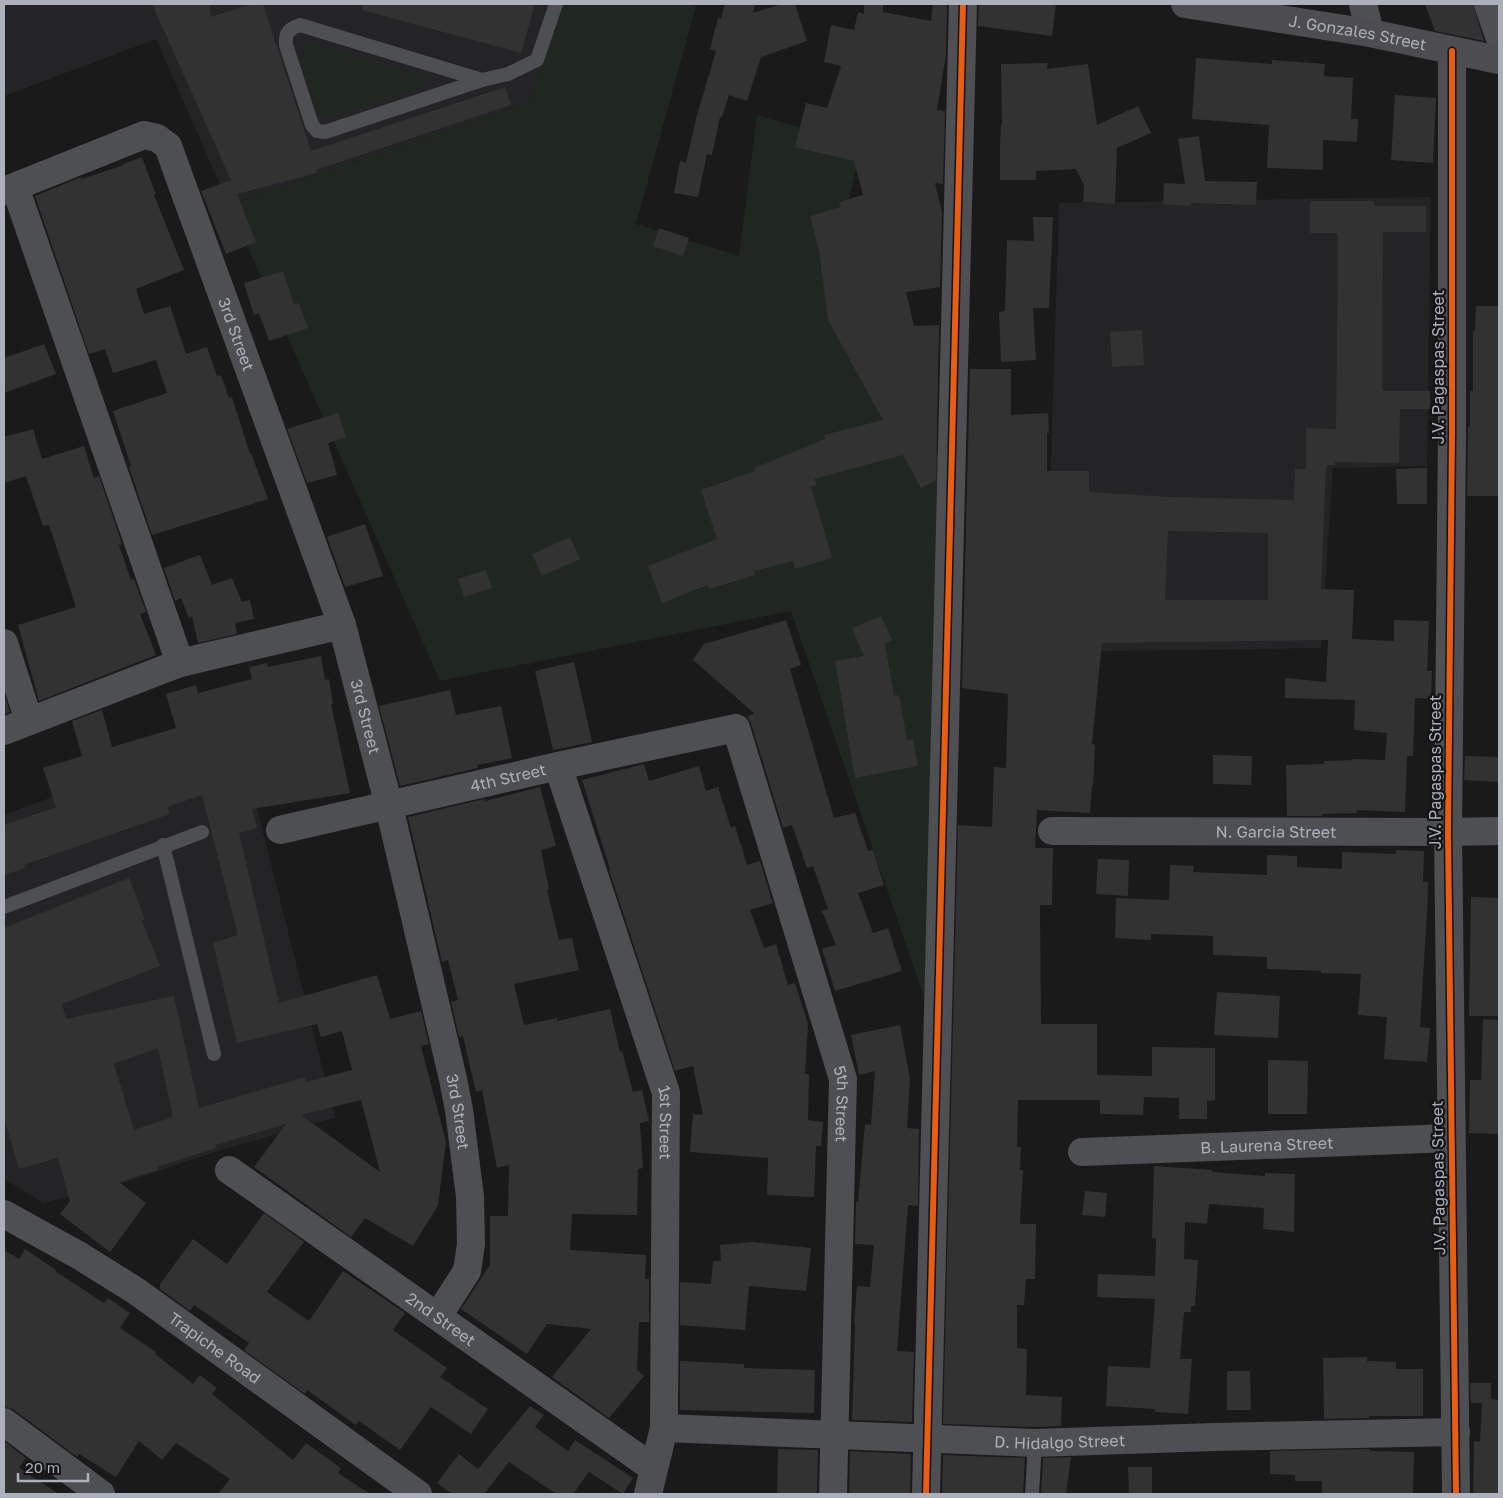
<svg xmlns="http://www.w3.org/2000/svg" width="1503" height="1498" viewBox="0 0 1503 1498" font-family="'Golos Text',sans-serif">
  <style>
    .built { fill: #242426 }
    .green { fill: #1f2720 }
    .building { fill: #323232; fill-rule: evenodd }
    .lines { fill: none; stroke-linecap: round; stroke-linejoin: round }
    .service { stroke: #4e4f53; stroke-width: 14 }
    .minor { stroke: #4e4f53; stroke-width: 28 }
    .tertiary { stroke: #4e4f53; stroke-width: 28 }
    .secondary { stroke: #4d4d51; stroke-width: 28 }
    .cycleway-casing { stroke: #141416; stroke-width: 9 }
    .cycleway { stroke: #e95d12; stroke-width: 6 }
    .labels { text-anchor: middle; stroke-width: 4.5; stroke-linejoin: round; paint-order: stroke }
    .street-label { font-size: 16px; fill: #abb0bb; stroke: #141416 }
  </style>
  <rect width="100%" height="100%" fill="#1a1a1a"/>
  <!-- built -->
  <g class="built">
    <path d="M4,4H564L530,102L229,205L156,39L4,96Z"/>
    <path d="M1431,197L1427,466L1333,468L1321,648L1045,652L1059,203Z"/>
    <path d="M238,733L335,1118L218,1151L129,1181L44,1203L4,1179V815L127,769Z"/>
  </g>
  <!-- green -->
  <g class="green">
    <path d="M564,4H686L696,6L636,224L739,256L757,115L862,146L832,268L951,478L931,1017L791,611L440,681L229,205L530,102Z"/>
    <path d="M311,44L424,77L428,80L427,83L425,86L329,118L323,117L319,113L301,57L304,49Z"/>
  </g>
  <!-- building -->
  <g class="building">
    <path d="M152,4H209L211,17L251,4H263L311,151L505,87L511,105L316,170L317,173L237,194L256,242L226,254L201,191L231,180Z"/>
    <path d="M362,4H535L521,53L362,10Z"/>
    <path d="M725,4H755L753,13L782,4H795L807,41L761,57L747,101L729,95L722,117H720L712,155L707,154L698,197L674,193L680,161L686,163L697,115L716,51L710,49L718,18L721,19Z"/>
    <path d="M864,4H883V12L931,21L933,4H947L946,55L937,110L945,111L943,184L935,183L942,212L940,287L906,292L914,326L939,325L936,480L921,488L903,455L814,479L817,485L811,487L832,558L795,569L793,561L754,571L755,575L709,589L708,585L662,603L648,566L717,539L701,490L755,471L754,468L825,439L824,435L883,420L828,320L819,251L810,216L841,207L839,202L863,195L854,161L795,147L806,103L827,108L841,66L824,62L831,25L854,30L858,12L864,14Z"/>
    <path d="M979,4H1056L1052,36L978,26Z"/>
    <path d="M1425,4H1473L1484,41L1435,31Z"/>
    <path d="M1196,58L1272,64V60L1325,64L1324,76L1353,78L1351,119H1358L1357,142L1323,140V170L1267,168L1269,125L1192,119Z"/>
    <path d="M1048,63L1047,69L1088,64L1097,125L1138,106L1151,133L1117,148L1115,204L1083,202L1084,185L1076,169L1036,171V180H1000V147L1001,124H1002L1001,64Z"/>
    <path d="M1395,95L1436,98L1433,163L1391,160Z"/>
    <path d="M1199,136L1205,181L1257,182L1256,205L1191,203V206L1163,204L1164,183L1185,184L1178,139Z"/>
    <path d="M142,157L156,195H154L184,270L136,289L144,314L170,306L186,354L207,347L217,376L221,375L229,398L232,397L250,454L251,453L268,499L152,535L129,467L131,466L113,411L167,393L156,360L113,373L105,349L89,354L35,196L81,177L82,179L124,165L123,164Z"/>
    <path d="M1310,201H1374V206H1426V232H1383L1382,391H1430V409H1400L1399,463L1335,462V465H1326L1321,589L1354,590L1352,639L1394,641V620L1429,621L1427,671H1432L1431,699L1415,698L1413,756H1407L1405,812L1356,810L1357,813L1322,814V816H1287L1286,765L1324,764V761L1353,760V759L1385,760L1387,733L1354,730L1355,700L1285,698V678L1326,682L1328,640L1102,643L1092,744L1095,745L1093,786H1092L1090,813L1037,810L1035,848H1053L1052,905H1040L1041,1024H1097V1075L1152,1076V1047L1215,1048V1100L1207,1101V1119H1179V1098L1144,1097L1143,1115L1100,1114V1100H1018L1017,1147H1021L1020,1170H1023L1020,1224H1036L1035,1279H1026L1024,1305H1017V1348L1027,1349L1026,1395L1062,1397L1061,1426L1035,1427L943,1424L958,825L992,827L994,767L1006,768L1008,694L962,688L970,369H1011V415L1048,413L1049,433H1047V471H1089V492L1170,497L1294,500L1295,469H1306V428L1336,429L1338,233H1310ZM1168,531L1268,533V600H1165Z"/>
    <path d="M1033,217H1053L1049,308H1033L1036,360L1001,362L999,312L1005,311L1007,240L1034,241Z"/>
    <path d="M659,228L689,238L683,256L653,246Z"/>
    <path d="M283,271L294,304L299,303L308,328L269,341L259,313L254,315L244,283Z"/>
    <path d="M1476,306H1499V496H1467L1468,427H1470V391H1473V331H1475Z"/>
    <path d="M1142,330L1144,365L1112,367L1110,332Z"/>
    <path d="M44,344L56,374L4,393V358Z"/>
    <path d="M338,413L346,437L328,443L337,475L307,483L287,429Z"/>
    <path d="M33,429L42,459L84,446L94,478L99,476L122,544L119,545L131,580L134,579L146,612L140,614L156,655L39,701L18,625L76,607L49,525L43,526L26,476L4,483V437Z"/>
    <path d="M1427,468V504H1397L1396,469Z"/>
    <path d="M365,524L383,576L345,587L327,537Z"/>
    <path d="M570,537L580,559L542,576L532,554Z"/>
    <path d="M200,555L212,585L232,578L242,602L250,600L254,619L235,623L237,634L198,643L192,616L189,618L181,598L175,601L164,568Z"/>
    <path d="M486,570L492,588L464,597L458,579Z"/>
    <path d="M881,616L892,640L885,644L894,696L899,695L907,740L913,739L918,766L855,778L835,661L864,656L852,628Z"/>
    <path d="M786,620L801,665L790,669L834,818L855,813L868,851L873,850L884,885L858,893L873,933L888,928L902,971L835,991L822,949L836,945L822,911L828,909L813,866L807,868L792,825L783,828L751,723L747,717L754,713L693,660L704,644Z"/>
    <path d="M321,656L325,680L329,679L333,704H331L350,793L252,809L257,828L239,833L279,1003L377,975L390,1019L421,1011L429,1044L421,1046L446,1142L438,1205L413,1246L365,1218L351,1237L254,1167L286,1124L215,1145L216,1148L157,1167L158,1170L119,1182L146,1203L110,1252L60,1214L70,1201L58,1158L19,1169L4,1118V928L129,878L145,919L142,921L160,966L62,1004L66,1019L174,996L199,1108L305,1077L306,1082L352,1070L342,1031L321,1037L317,1024L237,1043L213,943L238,935L202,795L167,807L170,814L24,865L25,868L4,875V825L56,807L43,768L82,756L72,721L102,710L112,747L176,728L166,694L196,685L198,693L252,679L249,667L267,663L268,667ZM158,1048L173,1117L134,1130L114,1064ZM361,1100L380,1172L301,1115Z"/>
    <path d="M574,662L592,742L553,750L535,671Z"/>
    <path d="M450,690L456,715L501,706L512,758L477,765L478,768L400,786L379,706Z"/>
    <path d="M4,693L10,712L4,714Z"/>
    <path d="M1213,755L1252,756L1251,785L1213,784Z"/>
    <path d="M1465,756L1499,757V782L1464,780Z"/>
    <path d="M644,764L649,781L699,766L706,791L718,787L731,828L735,826L747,865L760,861L773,903L750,910L764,948L776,944L788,985L795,983L808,1024L805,1074H809L808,1120L823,1122L821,1146H816L814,1197L767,1195L768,1158L690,1152L693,1114L703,1115L693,1066L675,1071L609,870L610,869L582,780Z"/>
    <path d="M540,787L556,846L541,850L549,889L547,890L559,940L572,938L579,970L514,984L524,1025L557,1018V1021L610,1009L620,1052L622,1051L633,1092L642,1090L649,1121L640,1123L643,1168L638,1169L637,1215L572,1214L570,1250L646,1255L645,1279H649V1322H639L637,1370L644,1376L609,1418L552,1377L591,1329L547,1324L527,1354L461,1309L490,1265V1216H508L509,1165L497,1168L482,1090L476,1092L463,1036L459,1037L451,1002L458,1000L448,960L442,962L408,817L484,799L485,801Z"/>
    <path d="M1396,850L1424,851L1423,882H1428L1427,913L1420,1027L1430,1028L1427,1062L1384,1059L1387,1017L1358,1015L1361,974L1321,973V971L1267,969V957L1213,955V936L1151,934V940L1115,938L1116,898L1169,900L1170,865L1194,866L1193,872L1267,875V855L1297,856V867L1342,869V852L1396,854Z"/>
    <path d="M1098,859L1129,860L1128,896L1096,894Z"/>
    <path d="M1471,897L1499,898V1016H1469Z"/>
    <path d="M1217,992L1280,996L1278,1038L1214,1035Z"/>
    <path d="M1483,1019L1499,1020V1134L1469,1133L1470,1080H1481Z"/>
    <path d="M900,1025L910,1079L907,1128L919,1129L918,1206L908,1205L897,1351L914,1352L912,1422L852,1420L855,1324H854L857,1286L870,1287L874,1245L855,1244L856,1202H858L865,1124L871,1125L875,1071L859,1075L851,1035Z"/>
    <path d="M1268,1060L1308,1061L1307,1114H1268Z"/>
    <path d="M1154,1166L1212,1170V1172L1265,1176V1173L1295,1174L1294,1232L1263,1229L1264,1208L1209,1204L1207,1224L1185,1222L1184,1259L1198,1260L1195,1306H1191V1312H1184L1180,1359H1192L1188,1414L1155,1412V1409L1106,1406L1108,1366L1150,1368L1155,1299L1097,1297L1098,1274L1155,1276L1156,1238H1152Z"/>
    <path d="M1085,1191L1107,1193L1105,1217L1082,1215Z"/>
    <path d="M264,1213L304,1242L267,1292L309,1321L343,1271L383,1298L405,1313L393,1330L447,1368L440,1377L488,1409L471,1434L431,1407L400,1450L359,1421L356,1425L307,1390L305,1394L244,1350L249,1343L194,1305L190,1311L160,1289V1284L193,1239L227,1264Z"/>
    <path d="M753,1242L811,1248L806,1291L749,1286L745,1330L680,1325V1282L711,1284L713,1261H721L720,1245Z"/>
    <path d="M25,1249L56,1270L55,1271L104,1303L108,1298L130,1313L120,1328L156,1352L155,1354L193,1384L200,1375L217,1388L212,1394L293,1460L306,1443L341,1468L338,1473L370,1494H218L230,1479L176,1443L162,1460L139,1441L116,1477L79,1454L77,1457L13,1409L4,1407V1250L19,1259Z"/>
    <path d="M1367,1357V1361L1396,1362V1369H1423V1416H1369V1418L1324,1419L1323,1358Z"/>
    <path d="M680,1361L744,1364V1368L815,1370L814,1413L680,1410Z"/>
    <path d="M1227,1371H1250L1251,1410H1227Z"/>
    <path d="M1470,1383H1491V1399L1499,1400V1494H1473L1474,1441L1480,1442L1482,1403H1471Z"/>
    <path d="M530,1406L544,1415L535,1427L568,1451L575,1440L633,1478L623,1494L589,1472L573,1494H556L509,1462L484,1494H452L437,1483L459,1454L478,1469Z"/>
    <path d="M4,1441L26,1458L19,1468L59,1494H4Z"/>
    <path d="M778,1449L818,1450L817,1492H816V1494H777Z"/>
    <path d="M1369,1449L1370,1451L1414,1452L1413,1494H1322V1481H1295V1475L1270,1474V1451Z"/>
    <path d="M850,1451L911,1454L910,1494L849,1493Z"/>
    <path d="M943,1455L1025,1458L1023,1494H942Z"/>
    <path d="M1071,1457L1066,1494H1041L1043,1458Z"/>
    <path d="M1128,1467H1152V1494H1129Z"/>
  </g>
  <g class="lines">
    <!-- service -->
    <g class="service">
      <path d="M300,25L482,80L325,132L317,131L312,125L286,45C285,32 289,29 300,25Z"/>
      <path d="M482,80L508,74L537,60L556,4"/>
      <path d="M163,845L214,1054"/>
      <path d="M4,907L202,832"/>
      <path d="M1032,1494L1035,1443"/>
    </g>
    <!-- minor -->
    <g class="minor">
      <path d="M1363,4L1370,33"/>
      <path d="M1488,4L1499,36"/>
      <path d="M1452,51V434L1448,832L1456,1494"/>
      <path d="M15,187L180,663"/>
      <path id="s1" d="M4,191L144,135L157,138L168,146L342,625L389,806L453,1079L459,1110L470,1197L471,1244L467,1271L438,1316"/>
      <path d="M4,643L29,721"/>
      <path d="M4,731L180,663L342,625"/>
      <path id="s2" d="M558,766L666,1093L664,1428L648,1494"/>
      <path id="s3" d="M280,830L558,766L736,728L843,1079L833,1494"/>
      <path id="s4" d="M1052,831L1448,832L1499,831"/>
      <path id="s5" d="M1082,1152L1451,1138"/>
      <path id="s6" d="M229,1170L653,1468"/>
      <path d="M4,1422L101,1494"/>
      <path id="s7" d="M664,1428L1035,1443L1214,1437L1456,1432"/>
      <path d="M926,1494L963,4"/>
    </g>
    <!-- tertiary -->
    <path class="tertiary" id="s8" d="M4,1214L80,1256L136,1291L418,1494"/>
    <!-- secondary -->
    <path class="secondary" id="s9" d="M1185,4L1370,33L1499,60"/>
    <!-- cycleway casing -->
    <g class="cycleway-casing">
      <g id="cycleway">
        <path d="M1452,51V434L1448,832L1456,1494"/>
        <path d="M926,1494L963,4"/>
      </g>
    </g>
    <!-- cycleway -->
    <use href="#cycleway" class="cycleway"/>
  </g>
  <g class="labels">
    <!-- street labels -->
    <g class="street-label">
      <text dy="6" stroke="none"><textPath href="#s9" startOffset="175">J. Gonzales Street</textPath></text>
      <text dy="6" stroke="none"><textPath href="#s1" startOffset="378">3rd Street</textPath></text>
      <text transform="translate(1438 367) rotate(-90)" y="6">J.V. Pagaspas Street</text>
      <text dy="6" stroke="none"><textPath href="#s1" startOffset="782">3rd Street</textPath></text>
      <text transform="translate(1435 772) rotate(-90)" y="6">J.V. Pagaspas Street</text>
      <text dy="6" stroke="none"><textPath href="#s3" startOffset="234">4th Street</textPath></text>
      <text dy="6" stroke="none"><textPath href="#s4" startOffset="224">N. Garcia Street</textPath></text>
      <text dy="6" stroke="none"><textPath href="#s3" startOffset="859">5th Street</textPath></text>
      <text dy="6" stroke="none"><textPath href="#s1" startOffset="1188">3rd Street</textPath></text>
      <text dy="6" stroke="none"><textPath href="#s2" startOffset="374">1st Street</textPath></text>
      <text dy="6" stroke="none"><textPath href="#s5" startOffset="185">B. Laurena Street</textPath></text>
      <text transform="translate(1438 1178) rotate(-91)" y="6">J.V. Pagaspas Street</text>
      <text dy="6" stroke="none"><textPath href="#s6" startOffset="259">2nd Street</textPath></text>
      <text dy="6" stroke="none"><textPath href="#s8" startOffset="250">Trapiche Road</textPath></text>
      <text dy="6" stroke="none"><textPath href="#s7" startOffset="396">D. Hidalgo Street</textPath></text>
    </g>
  </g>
  <!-- border -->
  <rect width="1503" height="1498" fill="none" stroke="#abb0bb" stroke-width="10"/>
  <!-- scale -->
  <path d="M18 1473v8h70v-8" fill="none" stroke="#abb0bb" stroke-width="2.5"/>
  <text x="25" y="1473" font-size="15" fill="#abb0bb" stroke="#141416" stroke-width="4" paint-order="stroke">20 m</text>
</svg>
